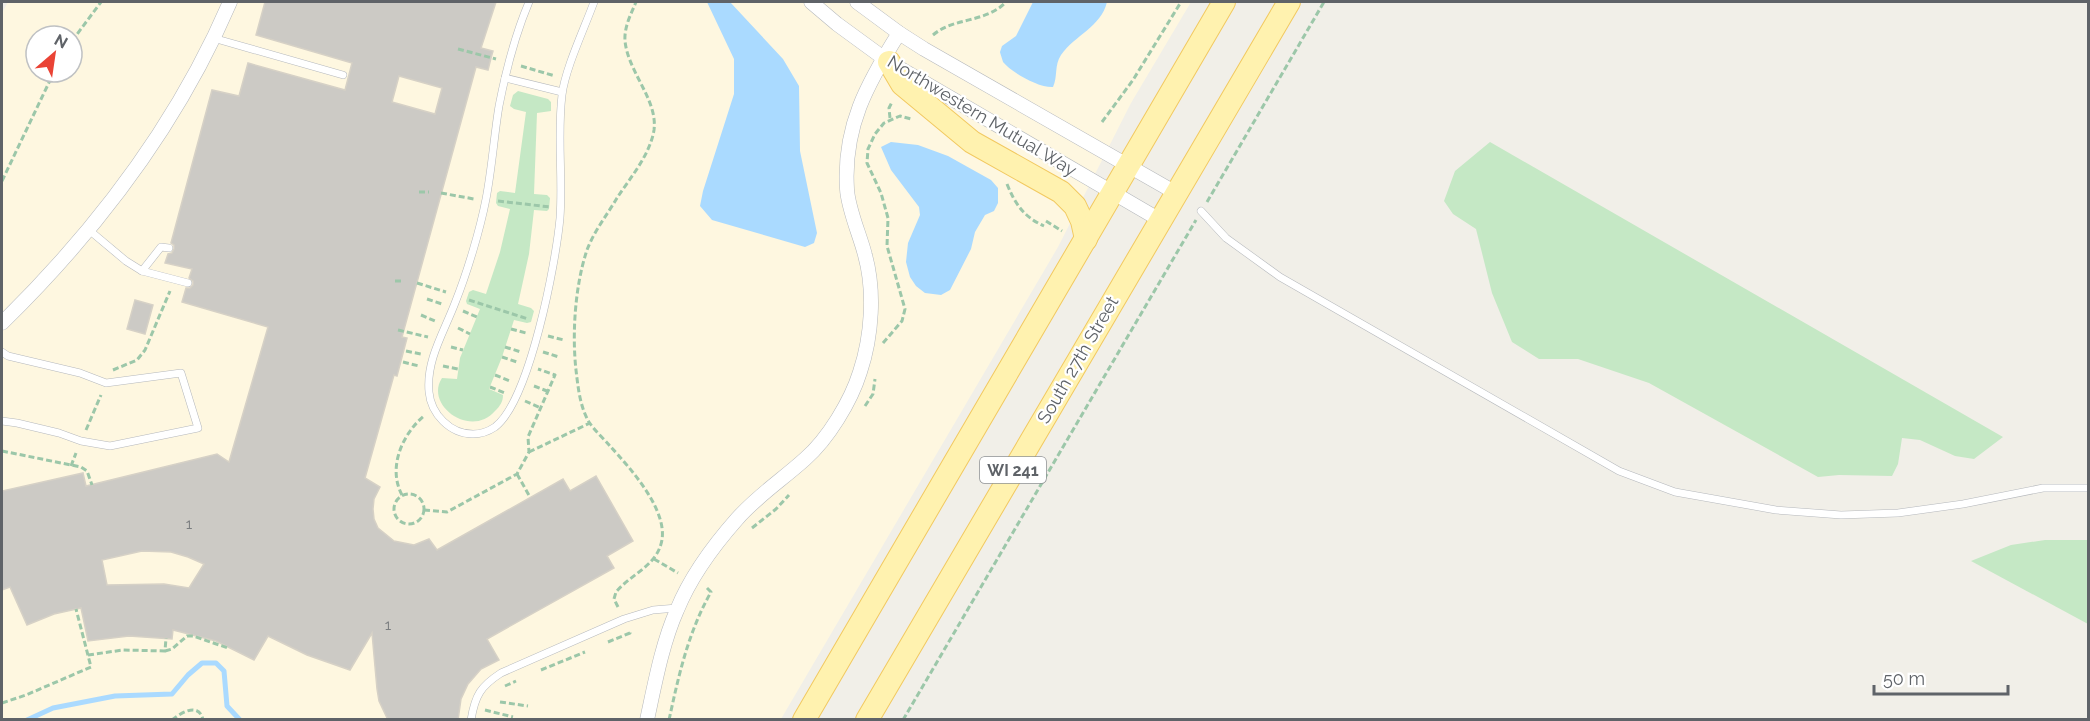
<svg xmlns="http://www.w3.org/2000/svg" width="2090" height="721" viewBox="0 0 2090 721" font-family="Raleway,sans-serif">
  <style>
    .commercial { fill: #fef7e0; fill-rule: evenodd }
    .green { fill: #c5e8c5 }
    .water { fill: #aadaff }
    .lines { fill: none; stroke-linecap: round; stroke-linejoin: round }
    .stream { stroke: #aadaff; stroke-width: 5 }
    .building { fill: #cccac5; stroke: #d6d1c6; stroke-width: 1.5; fill-rule: evenodd }
    .lane-casing { stroke: #b5b8bc; stroke-width: 8 }
    .street-casing { stroke: #b5b8bc; stroke-width: 15 }
    .primary-casing { stroke: #f2c960; stroke-width: 24 }
    .path { stroke: #9cc7a9; stroke-width: 3; stroke-dasharray: 6 3; stroke-linecap: butt }
    .lane { stroke: #fff; stroke-width: 7 }
    .street { stroke: #fff; stroke-width: 14 }
    .primary { stroke: #fff2af; stroke-width: 22 }
    .labels { text-anchor: middle; stroke-width: 4.5; stroke-linejoin: round; paint-order: stroke }
    .number-label { font-size: 15px; fill: #7a7d7f }
    .shield { fill: #fff; stroke: #8f9295; stroke-width: 1.5 }
    .shield-label { font-size: 16px; font-weight: bold; fill: #5f6368 }
    .street-label { font-size: 18px; fill: #5f6368; stroke: #fff }
  </style>
  <rect width="100%" height="100%" fill="#f1efe8"/>
  <!-- commercial -->
  <path class="commercial" d="M8,2H1191L1131,103L1058,247L781,719L2,720V13ZM36,36H72V72H36Z"/>
  <!-- green -->
  <g class="green">
    <path d="M518,91L548,99L551,102V111L537,113L534,194L547,195L550,198L549,209L547,211L534,210L529,254L518,304L531,308L534,311L531,322L527,323L514,320L502,357L489,389L503,395C503,402 500,406 495,411C471,439 424,405 442,378L457,379L460,358L480,309L467,304L466,301L469,292L473,290L486,294L500,252L510,209L498,206L496,203L497,193L500,191L515,193L526,112L514,109L510,106L513,95Z"/>
    <path d="M1490,142L2003,437L1974,459L1955,456L1920,440L1902,438L1898,464L1892,476L1839,475L1818,477L1649,383L1578,359H1539L1512,342L1492,293L1476,229L1453,214L1444,201L1455,171Z"/>
    <path d="M2045,540H2088V624L1971,561L2011,545Z"/>
  </g>
  <!-- water -->
  <g class="water">
    <path d="M707,2H730L783,59L799,86L800,151L817,233L814,243L805,247L712,220L700,206L703,191L734,94V59Z"/>
    <path d="M1033,2H1107C1101,27 1075,35 1061,55C1054,66 1058,76 1053,87C1039,88 1011,72 1003,62C1003,61 1000,53 1000,52L1002,46L1016,36Z"/>
    <path d="M891,142L918,145L948,156L991,180L998,188V203L994,211L985,215L975,232L971,249L950,290L941,295L925,293L916,286L910,277L906,262L908,243L920,215L919,207L891,170L881,147Z"/>
  </g>
  <g class="lines">
    <!-- stream -->
    <path class="stream" d="M27,720L53,708L115,696L172,694L188,675L202,663H216L224,671L227,706L240,720"/>
  </g>
  <!-- building -->
  <g class="building">
    <path d="M265,2H496L481,48L493,51L491,58L488,70L476,67L402,337L407,338L397,376L394,375L365,478L380,487L374,499L373,509L374,519L378,528L394,541L414,545L429,539L437,550L563,479L570,491L596,476L633,541L607,556L614,568L487,639L499,660L481,669L468,684L461,699L458,720H388L379,701L377,689L372,633L350,670L307,655L268,636L254,660L216,641L173,630L172,639L129,636L88,641L81,608L54,614L27,625L10,587L2,590V491L83,473L86,486L217,454L229,462L268,327L182,302L186,288H190L193,285V281L189,278L192,269L165,263L168,254L172,253L174,249V245L171,243L212,90L239,96L248,63L345,90L352,63L256,35ZM399,76L442,88L435,114L392,102ZM142,551L171,552L188,557L204,564L189,588L164,584L107,585L102,560Z"/>
    <path d="M135,300L153,305L145,334L127,329Z"/>
  </g>
  <g class="lines">
    <!-- lane casing -->
    <g class="lane-casing">
      <g id="lane">
        <path d="M529,2C515,35 506,70 499,106C494,136 492,168 486,199C480,230 467,273 455,303C444,332 426,360 429,392C431,414 450,434 473,434C480,434 489,431 495,427C530,400 556,262 560,218C563,177 557,136 562,95C565,69 585,27 594,2"/>
        <path d="M213,38L343,75"/>
        <path d="M505,78L562,92"/>
        <path d="M1201,211L1226,238L1280,277L1619,471L1675,492L1776,510L1841,515L1898,513L1963,504L2043,488H2088"/>
        <path d="M89,230L126,261L142,271L188,283"/>
        <path d="M142,271L161,247L169,248"/>
        <path d="M2,352L8,356L80,373L106,383L181,373L198,428L110,446L81,441L59,433L17,423L2,421"/>
        <path d="M471,720C475,695 481,686 501,673L624,619L653,610L677,608"/>
      </g>
    </g>
    <!-- street casing -->
    <g class="street-casing">
      <g id="street">
        <path d="M811,2L837,24L889,62L1160,220"/>
        <path d="M857,2L899,33L924,49L1176,193"/>
        <path d="M2,323C96,231 178,123 230,2"/>
        <path d="M647,720C655,683 662,644 677,610C690,578 714,545 737,519C757,496 783,479 805,459C828,439 851,401 860,372C872,336 875,291 865,255C860,235 848,209 847,189C843,127 867,84 899,33"/>
      </g>
    </g>
    <!-- primary casing -->
    <g class="primary-casing">
      <g id="primary">
        <path d="M889,62L902,84L972,142L1061,192L1075,206L1082,221L1086,239"/>
        <path d="M804,720L1224,2"/>
        <path d="M867,720L1289,2"/>
      </g>
    </g>
    <!-- path -->
    <g class="path">
      <path d="M933,35C954,17 986,23 1006,2"/>
      <path d="M72,41L101,2"/>
      <path d="M458,49L496,59"/>
      <path d="M521,66L555,76"/>
      <path d="M890,118L889,108L892,102"/>
      <path d="M1102,122L1133,80L1181,2"/>
      <path d="M2,181L54,72"/>
      <path d="M1007,184C1015,204 1024,217 1044,226"/>
      <path d="M419,192H429"/>
      <path d="M441,193L474,199"/>
      <path d="M498,201L550,207"/>
      <path d="M1207,202L1324,2"/>
      <path d="M1046,221L1062,231"/>
      <path d="M395,281H404"/>
      <path d="M417,283L446,292"/>
      <path d="M427,299L442,304"/>
      <path d="M469,300L528,319"/>
      <path d="M463,311L477,317"/>
      <path d="M421,315L435,321"/>
      <path d="M458,328L470,334"/>
      <path d="M511,329L526,333"/>
      <path d="M398,330L428,337"/>
      <path d="M548,336L564,340"/>
      <path d="M883,343L902,321L905,309L887,246L888,218L881,193L867,163L868,149L875,134L884,123L900,116L911,119"/>
      <path d="M451,347L463,350"/>
      <path d="M505,347L521,352"/>
      <path d="M406,351L421,354"/>
      <path d="M543,352L559,357"/>
      <path d="M502,357L517,362"/>
      <path d="M403,362L419,366"/>
      <path d="M443,366L458,369"/>
      <path d="M113,370L137,360L145,350L170,291"/>
      <path d="M495,375L510,381"/>
      <path d="M534,386L547,391"/>
      <path d="M490,387L505,393"/>
      <path d="M525,401L541,408"/>
      <path d="M865,406L873,394L875,379"/>
      <path d="M86,430L101,395"/>
      <path d="M2,451L81,467L87,471L92,485"/>
      <path d="M529,452L590,423"/>
      <path d="M71,466L76,453"/>
      <path d="M517,474L530,497"/>
      <circle cx="409" cy="509" r="15"/>
      <path d="M402,495C387,467 403,433 425,415"/>
      <path d="M424,510L447,512L517,474L529,452L528,437L555,375L538,369"/>
      <path d="M752,528L776,509L789,495"/>
      <path d="M654,559L678,573"/>
      <path d="M618,607L614,599L616,592C629,576 653,567 660,547C673,515 631,469 610,446C604,439 595,431 589,422C580,407 578,387 576,370C572,334 575,288 586,253C592,234 607,215 617,198C630,178 650,155 654,130C658,100 628,72 625,41C624,27 631,14 636,2"/>
      <path d="M608,642L630,633L629,630"/>
      <path d="M165,651L172,649L187,636H193L228,648"/>
      <path d="M88,655L123,650L165,651L166,638"/>
      <path d="M541,670L585,652"/>
      <path d="M505,686L516,681"/>
      <path d="M500,702L528,706"/>
      <path d="M2,703L26,695L91,667L76,609"/>
      <path d="M485,710L513,717"/>
      <path d="M172,720C182,712 199,702 203,720"/>
      <path d="M669,720C679,674 688,633 711,592L707,588"/>
      <path d="M903,720L1196,220"/>
    </g>
    <!-- lane -->
    <use href="#lane" class="lane"/>
    <!-- street -->
    <use href="#street" class="street"/>
    <!-- primary -->
    <use href="#primary" class="primary"/>
  </g>
  <g class="labels">
    <!-- number labels -->
    <g class="number-label">
      <text x="189" y="529">1</text>
      <text x="388" y="630">1</text>
    </g>
    <!-- shield labels -->
    <rect class="shield" x="980" y="457" width="66" height="26" rx="4.5"/>
    <g class="shield-label">
      <text x="1013" y="476">WI 241</text>
    </g>
    <!-- street labels -->
    <g class="street-label">
      <text transform="translate(982 116) rotate(31)" y="6">Northwestern Mutual Way</text>
      <text transform="translate(1078 360) rotate(-60)" y="6">South 27th Street</text>
    </g>
  </g>
  <!-- border -->
  <rect width="2090" height="721" fill="none" stroke="#5f6368" stroke-width="6"/>
  <!-- north arrow -->
  <g transform="translate(54 54) rotate(29)"><circle r="28" fill="#ffffff" stroke="#bfc1c3" stroke-width="1.5"/>
  <path d="M0-4.5L10 22L0 15L-10 22Z" fill="#ea4335"/>
  <text y="-9" font-size="16" font-weight="bold" text-anchor="middle" fill="#5f6368">N</text>
  </g>
  <!-- scale -->
  <path d="M1874 685v9h134v-9" fill="none" stroke="#5f6368" stroke-width="3"/>
  <text x="1883" y="685" font-size="18" fill="#5f6368" stroke="#ffffff" stroke-width="4.5" paint-order="stroke">50 m</text>
</svg>
